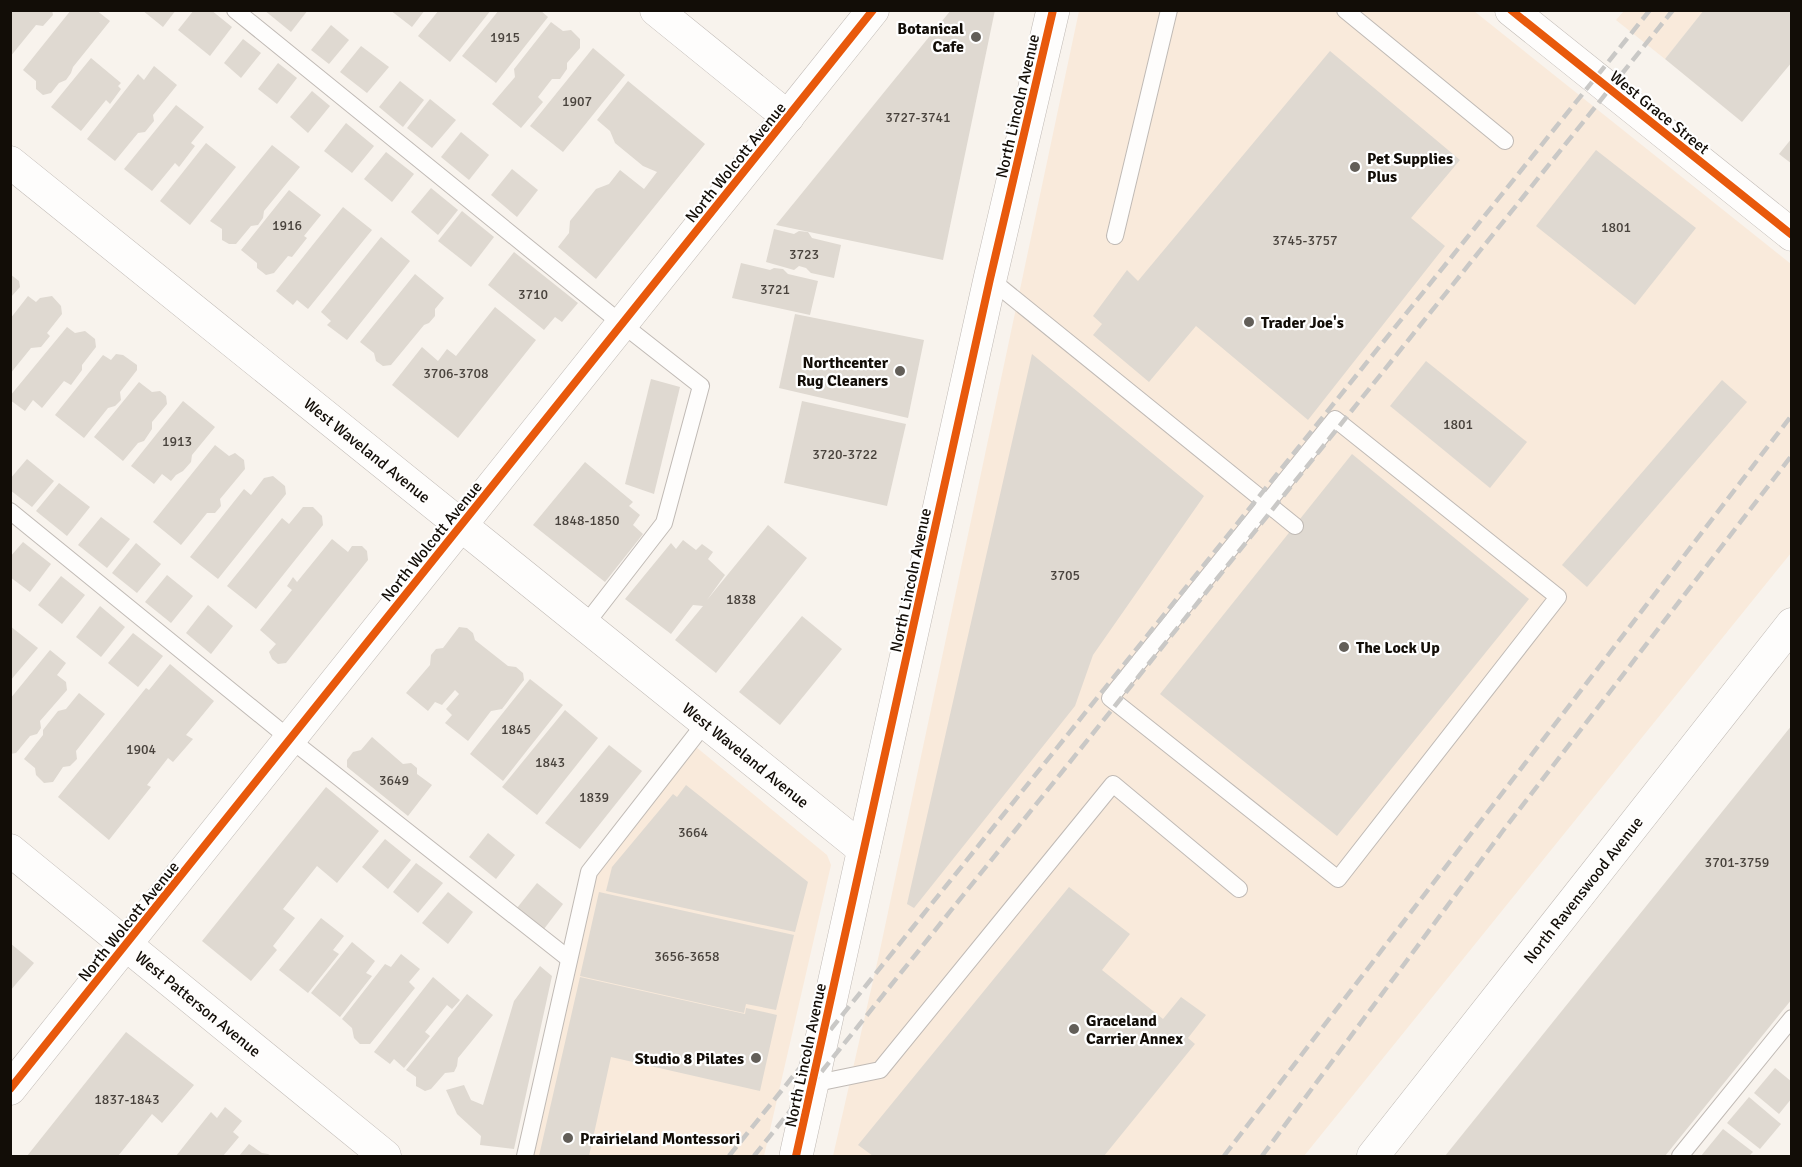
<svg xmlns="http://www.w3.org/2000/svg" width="1802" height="1167" viewBox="0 0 1802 1167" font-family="Signika,sans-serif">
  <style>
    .built { fill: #f9eadb }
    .building { fill: #dfd9d1 }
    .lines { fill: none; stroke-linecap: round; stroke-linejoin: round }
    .service-casing { stroke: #c0bab5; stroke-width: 18 }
    .minor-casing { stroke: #c0bab5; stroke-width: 33 }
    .secondary-casing { stroke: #c0bab5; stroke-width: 34 }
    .service { stroke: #fefdfc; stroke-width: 16 }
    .minor { stroke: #fefdfc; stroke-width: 32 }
    .secondary { stroke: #fefdfc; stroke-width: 33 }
    .rail { stroke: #c9c8c6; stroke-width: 4.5; stroke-dasharray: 12 6; stroke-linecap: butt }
    .cycleway-casing { stroke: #fff; stroke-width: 11 }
    .cycleway { stroke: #e8590c; stroke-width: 8 }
    .poi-dot { fill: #625e58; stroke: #fff; stroke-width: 2 }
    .labels { text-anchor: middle; stroke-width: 4.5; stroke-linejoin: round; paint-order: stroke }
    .number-label { font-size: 14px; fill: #48423c }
    .poi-label { font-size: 16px; font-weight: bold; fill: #120d07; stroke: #fff; text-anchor: start }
    .street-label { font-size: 16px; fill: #120d07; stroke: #fff }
  </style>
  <rect width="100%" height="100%" fill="#f8f3ed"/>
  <!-- built -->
  <g class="built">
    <path d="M1079,11H1474L1791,264V553L1304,1156H833L880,950Z"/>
    <path d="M1624,11H1704L1665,59L1616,20Z"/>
    <path d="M690,742L827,855L831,865L764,1156H525L589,872Z"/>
  </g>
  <!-- building -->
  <g class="building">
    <path d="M10,10H52L53,15L43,26L36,25L10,57Z"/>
    <path d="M71,10H96L110,21L73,67L71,73L66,80L59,83L51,93L43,95L36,89V81L23,70Z"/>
    <path d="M142,10H176L163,27Z"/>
    <path d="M194,10H211L232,27L210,56L178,30Z"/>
    <path d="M264,10H308L291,32Z"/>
    <path d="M390,10H425L412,27Z"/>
    <path d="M439,10H491L450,62L418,36Z"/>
    <path d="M499,10H540L548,17L496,83L462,56Z"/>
    <path d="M951,10H995L943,260L776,225Z"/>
    <path d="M1704,10H1792V62L1742,122L1665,59Z"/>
    <path d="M551,22L563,31L571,30L580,39V48L567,63V69L560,79H552L538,97L543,102L521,128L492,104L515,77L514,69Z"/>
    <path d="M331,25L349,40L329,64L311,50Z"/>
    <path d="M243,39L261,53L241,78L224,63Z"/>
    <path d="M361,46L389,67L367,93L340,72Z"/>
    <path d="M593,48L625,75L563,152L530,126Z"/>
    <path d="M1330,51L1460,160L1411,218L1445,246L1308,420L1196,326L1149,382L1093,335L1102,324L1093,316L1127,270L1138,281Z"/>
    <path d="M91,58L121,83L118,86L121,89L110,104L106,100L81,131L51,107Z"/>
    <path d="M278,63L297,78L277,104L258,89Z"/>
    <path d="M154,66L177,85L153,115L154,121L145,132L138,133L115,161L87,139L138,74L144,80Z"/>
    <path d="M400,81L424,100L403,127L379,107Z"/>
    <path d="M628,81L705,144L596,279L558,247L569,233L570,221L596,189L609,184L620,170L644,189L657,172L643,166L615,143L610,131L597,120Z"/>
    <path d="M312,91L330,106L308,133L290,117Z"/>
    <path d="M430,99L456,120L432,148L407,128Z"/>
    <path d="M176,105L204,127L191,143L195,146L179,167L175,163L152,191L124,169Z"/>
    <path d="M346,123L374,146L352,173L324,151Z"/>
    <path d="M461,132L489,155L469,180L441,157Z"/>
    <path d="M1792,138V164L1779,154Z"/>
    <path d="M206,143L236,167L190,225L160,201Z"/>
    <path d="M272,145L300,167L264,211L263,218L258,225L251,226L236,244H229L222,240V229L210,221Z"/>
    <path d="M1596,150L1696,228L1635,305L1536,226Z"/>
    <path d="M386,152L414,174L392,202L364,179Z"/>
    <path d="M512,169L538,190L517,217L491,195Z"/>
    <path d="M431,188L458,210L438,235L411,212Z"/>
    <path d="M289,190L321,215L304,236L307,238L292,257L288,256L274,273L266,275L257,268V263L241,250Z"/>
    <path d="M343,207L372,230L308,309L297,300L293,305L276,291Z"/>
    <path d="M462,211L494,237L471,267L438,241Z"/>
    <path d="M774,229L794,234L799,231L808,232L812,238L841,245L834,278L811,273L806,268L799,266L794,270L766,262Z"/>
    <path d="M381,237L410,261L347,340L327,325L331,321L321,312Z"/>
    <path d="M514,252L578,303L562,322L555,317L544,330L488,285Z"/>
    <path d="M741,263L770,270L774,268L783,269L788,274L818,281L810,315L732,298Z"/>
    <path d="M10,274L19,281L20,287L10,298Z"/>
    <path d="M415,274L444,298L435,309V316L429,323L424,325L391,365L383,366L376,361L374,353L360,342Z"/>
    <path d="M28,296L36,302L40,298L52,296L61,306L62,314L47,333L50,336L41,347L31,348L10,374V319Z"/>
    <path d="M495,307L536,340L458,438L392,385L422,347L438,361L447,349L456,356Z"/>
    <path d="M795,314L924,340L908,418L779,388Z"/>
    <path d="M67,327L75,333L85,331L95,339L96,347L82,365V370L71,385L64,381L42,408L33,400L25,411L10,400V396Z"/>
    <path d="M116,354L123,355L137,365V370L120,392L121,400L115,406L108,408L84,438L55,415L103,355L111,360Z"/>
    <path d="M1032,354L1204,496L1093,655L1075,706L914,908L907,904Z"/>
    <path d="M1426,361L1527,442L1490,488L1390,406Z"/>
    <path d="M651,379L680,387L654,494L625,484Z"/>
    <path d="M1722,380L1747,402L1587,587L1562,565Z"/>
    <path d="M139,382L152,392L160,391L166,396L167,404L152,422V429L144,441L138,443L123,461L94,437Z"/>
    <path d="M183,401L215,427L192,455L191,462L183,471L176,475L171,481L162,474L154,484L131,466Z"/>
    <path d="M802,401L906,424L887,506L784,483Z"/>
    <path d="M215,445L229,456L235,453L244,460L245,469L220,499L221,506L215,513H207L181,545L153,522Z"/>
    <path d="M1352,454L1529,599L1337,836L1160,694Z"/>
    <path d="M27,459L54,481L32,507L10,490V479Z"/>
    <path d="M585,462L633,502L629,506L640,515L633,525L643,534L605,582L533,525Z"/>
    <path d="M273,476L285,486L286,494L218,579L190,557L244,489L251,495L264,478Z"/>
    <path d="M59,483L90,507L67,536L36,511Z"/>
    <path d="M303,507H313L322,516L323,525L256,609L227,586L282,518L289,524Z"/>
    <path d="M101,517L130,539L107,568L78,545Z"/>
    <path d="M768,525L807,558L716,673L675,640L703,606L693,605L671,634L625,599L671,543L676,549L683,540L696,550L702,544L713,552L708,559L725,575L707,600Z"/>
    <path d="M332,539L348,552L352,546H362L367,551L368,560L286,663L278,664L272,659L269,652L276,644L260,630L292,590L287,586L293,577L297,582Z"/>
    <path d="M23,542L51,564L30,592L10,577V557Z"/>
    <path d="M136,543L161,564L137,593L112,573Z"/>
    <path d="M167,575L193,596L171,623L145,602Z"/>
    <path d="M61,576L85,595L62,624L38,605Z"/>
    <path d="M208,605L233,626L211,654L186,633Z"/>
    <path d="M100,606L125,627L101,657L76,637Z"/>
    <path d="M802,616L842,649L780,725L739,692Z"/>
    <path d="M10,626L38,648L10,681Z"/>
    <path d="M459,627L467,628L473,633L475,640L508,666L516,667L523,673L524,680L502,709L491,711L468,741L445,723L452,715L446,709L459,694L455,690L442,705L435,702L428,711L406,693L430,665L431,655L436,649L443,648Z"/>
    <path d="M133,633L163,656L138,687L108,663Z"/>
    <path d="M50,650L66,663L57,675L66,682L67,690L40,721L41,728L37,734L30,736L16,753L10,754V699Z"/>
    <path d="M170,664L214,701L186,735L193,739L173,762L168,758L147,785L151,787L109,840L58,797L146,688L149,690Z"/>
    <path d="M530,679L563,705L503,781L470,754Z"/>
    <path d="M79,693L105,714L76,751L77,759L70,766L63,767L53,782L44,783L36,775L35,768L24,759L43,735V730L58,711L66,709Z"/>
    <path d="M565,710L598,738L537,815L502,787Z"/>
    <path d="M1792,725V999L1665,1156H1445Z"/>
    <path d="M372,737L403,764L411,763L417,768V774L432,785L408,816L347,767V760L353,752L361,750Z"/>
    <path d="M609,745L642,771L580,849L545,823Z"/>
    <path d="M686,785L808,882L795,932L606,891L612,867L673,794L677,797Z"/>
    <path d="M326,787L379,831L337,883L317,866L283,909L295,918L273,946L277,950L251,981L202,941Z"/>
    <path d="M488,833L515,855L496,879L469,857Z"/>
    <path d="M385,839L411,860L388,889L362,867Z"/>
    <path d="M416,863L443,883L418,913L393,892Z"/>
    <path d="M537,883L563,904L544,929L517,908Z"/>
    <path d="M1069,887L1130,934L1102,970L1163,1019L1181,997L1206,1015L1188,1038L1195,1044L1104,1156H873L858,1145Z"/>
    <path d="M448,892L473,912L448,944L422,923Z"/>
    <path d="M599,892L794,935L776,1010L746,1004L744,1013L580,976Z"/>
    <path d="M321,918L344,936L333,950L339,954L308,993L279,970Z"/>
    <path d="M352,942L375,961L366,973L372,976L340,1017L311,993Z"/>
    <path d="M10,943L34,963L10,991Z"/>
    <path d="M401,954L420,969L409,982L415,988L370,1044H360L354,1038L352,1028L342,1019L385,964L391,967Z"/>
    <path d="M540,966L552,976L514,1149L480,1145L481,1136L457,1114L446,1090L464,1085L471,1100L483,1105L514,1001Z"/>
    <path d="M433,977L460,1000L452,1009L447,1005L425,1032L430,1036L404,1068L394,1059L390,1064L374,1052Z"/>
    <path d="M580,977L745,1014L746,1008L777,1015L760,1091L611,1057L589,1156H539Z"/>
    <path d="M467,994L493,1015L458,1058L457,1066L454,1072L445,1073L431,1089L425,1091L416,1086V1077L406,1070Z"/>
    <path d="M126,1032L194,1085L162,1123L152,1114L118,1156H27Z"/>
    <path d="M1775,1068L1792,1082V1098L1779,1114L1754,1093Z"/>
    <path d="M1749,1097L1781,1124L1760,1149L1727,1123Z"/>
    <path d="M225,1107L242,1121L233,1132L239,1137L223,1156H176L211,1112L217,1118Z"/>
    <path d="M1723,1129L1753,1152L1749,1156H1701Z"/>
    <path d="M249,1144L262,1153L268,1154L272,1156H239Z"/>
  </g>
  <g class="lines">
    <!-- service casing -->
    <g class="service-casing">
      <g id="service">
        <path d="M235,10L622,324L701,386L664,523L585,625"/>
        <path d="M1345,10L1505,141"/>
        <path d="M1115,236L1169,10"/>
        <path d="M990,279L1295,526"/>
        <path d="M1335,419L1558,597L1338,879L1110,698Z"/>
        <path d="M10,511L290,739L569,959"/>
        <path d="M812,1084L880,1070L1113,784L1239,889"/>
        <path d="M525,1156L589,872L705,723"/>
        <path d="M1680,1156L1792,1018"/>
      </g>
    </g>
    <!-- minor casing -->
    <g class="minor-casing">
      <g id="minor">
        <path d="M656,10L788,117"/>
        <path d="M1511,10L1792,235"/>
        <path id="s1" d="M10,162L864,850"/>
        <path id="s2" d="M10,850L385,1156"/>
        <path d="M10,1089L873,10"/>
        <path id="s3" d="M1373,1156L1792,624"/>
      </g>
    </g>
    <!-- secondary casing -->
    <g class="secondary-casing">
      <path id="secondary" d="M796,1156L990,279L1053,10"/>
    </g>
    <!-- service -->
    <use href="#service" class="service"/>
    <!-- minor -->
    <use href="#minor" class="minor"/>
    <!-- secondary -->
    <use href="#secondary" class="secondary"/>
    <!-- rail -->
    <g class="rail">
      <path d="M729,1156L1650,10"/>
      <path d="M754,1156L1673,10"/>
      <path d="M1224,1156L1792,415"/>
      <path d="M1262,1156L1502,832L1792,455"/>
    </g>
    <!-- cycleway casing -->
    <g class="cycleway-casing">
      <g id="cycleway">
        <path d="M1511,10L1792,235"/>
        <path d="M10,1089L873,10"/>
        <path d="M796,1156L990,279L1053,10"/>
      </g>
    </g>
    <!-- cycleway -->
    <use href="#cycleway" class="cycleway"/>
  </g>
  <!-- markers -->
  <g class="poi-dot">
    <circle cx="976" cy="37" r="6"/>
    <circle cx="1355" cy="167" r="6"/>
    <circle cx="1249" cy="322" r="6"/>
    <circle cx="900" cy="371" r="6"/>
    <circle cx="1344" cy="647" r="6"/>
    <circle cx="1074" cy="1029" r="6"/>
    <circle cx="756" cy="1058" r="6"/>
    <circle cx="568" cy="1138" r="6"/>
  </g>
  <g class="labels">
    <!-- number labels -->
    <g class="number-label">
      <text x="505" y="42">1915</text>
      <text x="577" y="106">1907</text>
      <text x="918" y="122">3727-3741</text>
      <text x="287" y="230">1916</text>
      <text x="1616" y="232">1801</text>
      <text x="1305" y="245">3745-3757</text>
      <text x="804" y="259">3723</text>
      <text x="775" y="294">3721</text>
      <text x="533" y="299">3710</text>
      <text x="456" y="378">3706-3708</text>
      <text x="1458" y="429">1801</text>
      <text x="177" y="446">1913</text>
      <text x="845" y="459">3720-3722</text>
      <text x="587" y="525">1848-1850</text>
      <text x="1065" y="580">3705</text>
      <text x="741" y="604">1838</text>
      <text x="516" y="734">1845</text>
      <text x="141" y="754">1904</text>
      <text x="550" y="767">1843</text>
      <text x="394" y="785">3649</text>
      <text x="594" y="802">1839</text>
      <text x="693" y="837">3664</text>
      <text x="1737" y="867">3701-3759</text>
      <text x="687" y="961">3656-3658</text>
      <text x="127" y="1104">1837-1843</text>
    </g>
    <!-- poi labels -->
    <g class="poi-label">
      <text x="964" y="34" text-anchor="end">Botanical<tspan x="964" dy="18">Cafe</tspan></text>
      <text x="1367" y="164">Pet Supplies<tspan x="1367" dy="18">Plus</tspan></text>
      <text x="1261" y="328">Trader Joe's</text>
      <text x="888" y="368" text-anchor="end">Northcenter<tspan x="888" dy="18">Rug Cleaners</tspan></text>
      <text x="1356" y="653">The Lock Up</text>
      <text x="1086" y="1026">Graceland<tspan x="1086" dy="18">Carrier Annex</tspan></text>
      <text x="744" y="1064" text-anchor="end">Studio 8 Pilates</text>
      <text x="580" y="1144">Prairieland Montessori</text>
    </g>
    <!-- street labels -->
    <g class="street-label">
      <text transform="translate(1017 106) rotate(-77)" y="6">North Lincoln Avenue</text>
      <text transform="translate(1660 112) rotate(39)" y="6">West Grace Street</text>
      <text transform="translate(735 162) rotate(-51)" y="6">North Wolcott Avenue</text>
      <text dy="6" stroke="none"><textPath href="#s1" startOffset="459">West Waveland Avenue</textPath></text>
      <text transform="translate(431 541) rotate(-51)" y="6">North Wolcott Avenue</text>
      <text transform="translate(910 580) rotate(-78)" y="6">North Lincoln Avenue</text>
      <text dy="6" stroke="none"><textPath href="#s1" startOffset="945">West Waveland Avenue</textPath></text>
      <text dy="6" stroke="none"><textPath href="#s3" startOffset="339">North Ravenswood Avenue</textPath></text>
      <text transform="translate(128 921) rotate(-51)" y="6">North Wolcott Avenue</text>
      <text dy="6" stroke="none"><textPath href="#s2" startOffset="243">West Patterson Avenue</textPath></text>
      <text transform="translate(805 1055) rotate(-78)" y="6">North Lincoln Avenue</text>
    </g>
  </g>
  <!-- border -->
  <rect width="1802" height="1167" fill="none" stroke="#120d07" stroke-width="24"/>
</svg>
